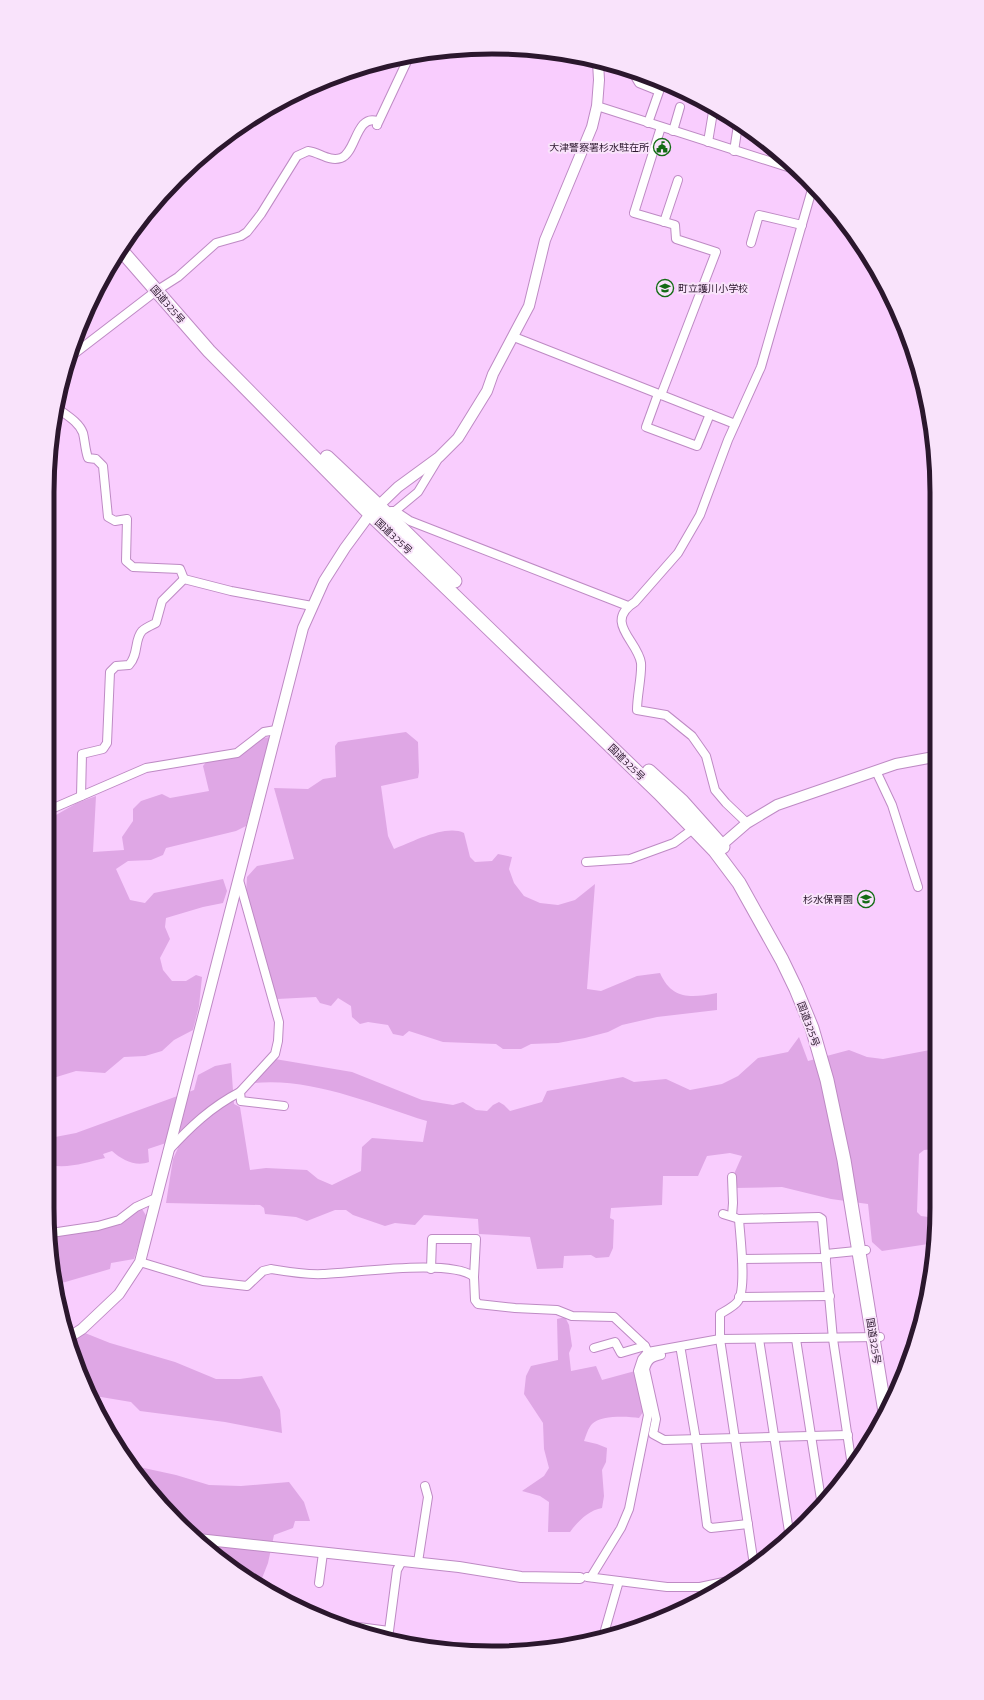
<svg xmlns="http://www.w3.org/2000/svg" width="984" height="1700" viewBox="0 0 984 1700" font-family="'Titillium Web','Noto Sans JP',sans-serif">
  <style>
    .green { fill: #dfa7e5 }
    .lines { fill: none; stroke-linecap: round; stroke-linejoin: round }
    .minor-casing { stroke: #be8ac4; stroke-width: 10 }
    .tertiary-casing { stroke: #be8ac4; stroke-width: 12 }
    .trunk-casing { stroke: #be8ac4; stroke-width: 15 }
    .minor { stroke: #fff; stroke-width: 8 }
    .tertiary { stroke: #fff; stroke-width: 10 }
    .trunk { stroke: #fff; stroke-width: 13 }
    .labels { text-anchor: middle; stroke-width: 4; stroke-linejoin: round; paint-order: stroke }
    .poi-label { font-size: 10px; fill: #2b172d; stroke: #f9e3fb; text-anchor: end }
    .street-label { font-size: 10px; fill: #2b172d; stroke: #f9e3fb }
    .rim { fill: none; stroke: #2b172d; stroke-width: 5 }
  </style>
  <rect width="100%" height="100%" fill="#f9cdfe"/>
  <!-- green -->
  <g class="green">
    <path d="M406,732L418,742L419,772L418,778L381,786L388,836L394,849C412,842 446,824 464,833L470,857L475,862L492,861L498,854L512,857L509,869L514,883L524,896L540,903L558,905L575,900L595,884L587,989L601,991L637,976L660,973C672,1000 691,998 717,993V1010L657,1017L622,1025L608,1032L585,1038L558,1043L531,1044L521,1049H503L496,1044L443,1042L409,1031L403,1036L393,1034L388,1025L368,1022L360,1024L352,1017L351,1006L338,998L331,1006L320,1003L316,997L277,999L246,893L247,877L257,866L294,859L274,788L308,789L323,779L336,777L335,746L338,742Z"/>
    <path d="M270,737L246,826L236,831L166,848L163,855L151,860L128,861L116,869L130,900L145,903L154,893L223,879L227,891L223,903L203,907L166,918L165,927L170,939L160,958L163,970L172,981H186L196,975L202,977L199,1006L193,1030L174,1040L162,1051L145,1056L124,1057L105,1073L76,1071L50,1079L49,819L77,803L96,796L93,852L124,850L122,837L133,821V809L141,801L162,794L170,798L209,791L203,766L207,761L263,738Z"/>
    <path d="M799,1037L808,1061L849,1050L867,1057L883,1059L935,1049L936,1149L924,1150L919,1154L917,1212L921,1216L936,1218L935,1243L882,1251L872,1242L868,1204L831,1199L782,1187L734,1188V1174L742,1156L730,1153L707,1156L698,1176H663L662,1205L611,1208L610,1218L614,1220L613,1248L609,1257L596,1258L591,1255L564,1256L563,1268L537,1269L530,1237L479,1234L478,1219L424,1215L415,1225L395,1223L385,1226L353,1215L346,1210H335L307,1221L296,1217L265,1214L264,1208L260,1205L166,1203L173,1159L178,1148L166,1143L148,1149L149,1162C136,1167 122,1160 112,1151L103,1154L105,1158C88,1162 68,1169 50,1165V1138L76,1133L194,1090L198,1075L215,1066L231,1063L234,1104L240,1107L250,1170L266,1168L307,1170L318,1179L332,1185L361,1171L362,1147L372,1138L423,1142L427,1121C372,1104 311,1077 254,1083L275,1059L352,1072L422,1100L453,1105L463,1102L476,1110L487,1111L493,1105L499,1102L504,1105L510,1111L542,1102L547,1091L623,1077L634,1082L666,1079L690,1090L722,1084L738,1076L758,1058L788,1052Z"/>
    <path d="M142,1209L147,1217L134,1259L111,1263L110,1269L55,1285L51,1266V1238Z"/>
    <path d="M565,1317L569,1325L572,1346L569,1353L571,1371L596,1366L602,1380L635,1371L643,1412L639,1418C628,1416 600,1415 592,1424C588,1428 586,1436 584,1441L597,1444L607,1448L606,1462L602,1470L604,1496L602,1508C589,1510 577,1522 570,1532H548L549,1502L540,1496L522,1491L544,1476L549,1468L544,1449L543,1423L524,1394L526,1376L531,1366L558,1360L557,1319Z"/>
    <path d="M85,1333L110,1343L175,1362L216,1379H240L262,1376L280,1410L282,1433L225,1422L140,1411L131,1402L89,1395L69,1346Z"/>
    <path d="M130,1465L176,1475L209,1485L241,1486L289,1482L304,1502L310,1521H295L293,1528L274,1535L268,1563L259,1586C242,1576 227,1564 212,1551C181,1526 151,1499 130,1465Z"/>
  </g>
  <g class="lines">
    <!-- minor casing -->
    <g class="minor-casing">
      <g id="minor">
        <path d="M636,78L639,83L659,91"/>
        <path d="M597,106L797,170"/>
        <path d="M648,123L662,83"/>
        <path d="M377,125L409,57"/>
        <path d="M673,131L680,107"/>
        <path d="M708,142L714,106"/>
        <path d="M734,151L738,125"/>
        <path d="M664,222L678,180"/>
        <path d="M751,243L759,215L802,225"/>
        <path d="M514,337L735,424"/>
        <path d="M70,357L156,291L178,277L216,243L241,236L247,232L261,214L297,156L308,151C319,152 329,162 341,158C356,153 356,114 377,121V125"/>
        <path d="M658,394L646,427L697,446L710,414"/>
        <path d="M661,395L716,252L676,239L675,225L634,213L661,127"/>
        <path d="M57,408C66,415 79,422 83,433C85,441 85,449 88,458L96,459L103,466L108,517L115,521L127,519L126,561L133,567L180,569L184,579"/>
        <path d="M391,511H395L418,492L438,459"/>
        <path d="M395,511L410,521L628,606"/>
        <path d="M184,579L231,591L312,606"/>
        <path d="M876,771L892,805L918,887"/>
        <path d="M81,796L82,754L103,749L107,743L110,672L116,666L129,665C139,654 134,640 142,631C145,628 152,625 156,623L162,601L184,579"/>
        <path d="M49,810L146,768L237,753L264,732L276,730"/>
        <path d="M747,823L726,803L715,790L706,756L692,736L666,715L637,710C637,695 642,676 641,663C638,641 603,622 635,602L678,553L700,515L728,440L761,367L813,186"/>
        <path d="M586,862L630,859L674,843L693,829"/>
        <path d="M239,880L279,1022L278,1041L275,1054L240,1092L241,1101L284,1106"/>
        <path d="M168,1151C190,1127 211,1107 240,1092"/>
        <path d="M723,1214L736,1218"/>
        <path d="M732,1216L733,1203L732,1177"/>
        <path d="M51,1233L98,1226L119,1220L136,1207L156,1198"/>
        <path d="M826,1254L866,1250"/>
        <path d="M742,1259L826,1258"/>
        <path d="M140,1262L203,1281L247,1286L263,1271L271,1269C289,1272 306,1275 323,1274C354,1273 453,1258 474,1277L475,1300L478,1304L515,1308L557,1310L572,1316L614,1317L645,1346L648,1352"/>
        <path d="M431,1269L432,1239H476L474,1277"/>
        <path d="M739,1297L830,1296"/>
        <path d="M759,1339L790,1538"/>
        <path d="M796,1339L822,1506"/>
        <path d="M594,1348L615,1342L621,1353L645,1346"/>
        <path d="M681,1351L696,1440L707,1525L711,1528L748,1524"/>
        <path d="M661,1355C652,1357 648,1359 645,1369L656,1419L653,1434L664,1440L848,1435"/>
        <path d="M418,1562L428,1497L425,1486"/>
        <path d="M754,1565L720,1339V1314C725,1311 735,1306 738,1301C747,1288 740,1236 739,1219L819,1217L822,1219L833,1339L852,1466"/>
        <path d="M587,1577L667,1587H700L733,1580"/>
        <path d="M591,1577L621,1528L629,1509L648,1415L638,1371L642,1359L648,1352L720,1339L880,1337"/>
        <path d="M319,1583L323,1553"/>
        <path d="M351,1626L389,1631L397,1570L402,1561"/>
        <path d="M603,1637L619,1581"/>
      </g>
    </g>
    <!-- tertiary casing -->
    <g class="tertiary-casing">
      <g id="tertiary">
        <path d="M717,849L747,823L777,805L896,764L934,757"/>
        <path d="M68,1338L82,1329L119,1294L140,1262L303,628L324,581L345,548L370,514L398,487L439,457L458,438L487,391L493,374L529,306L545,240L592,127L597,106L599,80L598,62"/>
        <path d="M198,1539L459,1567L521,1577L580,1578"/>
      </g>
    </g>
    <!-- trunk casing -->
    <g class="trunk-casing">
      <g id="trunk">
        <path d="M121,250L209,351L370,514L659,793L715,851L739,883L782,960L796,989L812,1028L827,1080L844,1160L885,1412"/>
        <path d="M327,457L378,505L455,581"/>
        <path d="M649,771L682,801L723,847"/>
      </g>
    </g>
    <!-- minor -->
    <use href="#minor" class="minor"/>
    <!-- tertiary -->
    <use href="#tertiary" class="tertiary"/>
    <!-- trunk -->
    <use href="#trunk" class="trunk"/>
  </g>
  <!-- icons -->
  <defs>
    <g id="civic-ring" transform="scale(0.9)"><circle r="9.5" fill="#f9e3fb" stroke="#136b14" stroke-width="1.5"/><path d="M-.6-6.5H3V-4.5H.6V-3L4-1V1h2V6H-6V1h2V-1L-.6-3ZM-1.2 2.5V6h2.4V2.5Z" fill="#136b14"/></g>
    <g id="school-ring" transform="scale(0.9)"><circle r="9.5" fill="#f9e3fb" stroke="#136b14" stroke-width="1.5"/><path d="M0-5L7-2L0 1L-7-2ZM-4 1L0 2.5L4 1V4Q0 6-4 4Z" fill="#136b14"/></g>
  </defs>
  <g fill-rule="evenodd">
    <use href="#civic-ring" x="662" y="147"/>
    <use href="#school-ring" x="665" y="288"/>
    <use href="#school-ring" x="866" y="899"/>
  </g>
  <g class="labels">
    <!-- poi labels -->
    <g class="poi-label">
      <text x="649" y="151">大津警察署杉水駐在所</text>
      <text x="678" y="292" text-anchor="start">町立護川小学校</text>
      <text x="853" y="903">杉水保育園</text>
    </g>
    <!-- street labels -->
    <g class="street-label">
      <text transform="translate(168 304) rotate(49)" y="4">国道325号</text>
      <text transform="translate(394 536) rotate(43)" y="4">国道325号</text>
      <text transform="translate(627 762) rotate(44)" y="4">国道325号</text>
      <text transform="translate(809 1024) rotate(70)" y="4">国道325号</text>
      <text transform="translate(874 1341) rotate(81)" y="4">国道325号</text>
    </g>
  </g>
  <!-- crop -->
  <path d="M0 0H984V1700H0ZM492 54H492A438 438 0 0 1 930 492V1208A438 438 0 0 1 492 1646H492A438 438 0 0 1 54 1208V492A438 438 0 0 1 492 54Z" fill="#f9e3fb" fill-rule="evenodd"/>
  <path class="rim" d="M492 54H492A438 438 0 0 1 930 492V1208A438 438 0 0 1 492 1646H492A438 438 0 0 1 54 1208V492A438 438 0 0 1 492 54Z"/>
</svg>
